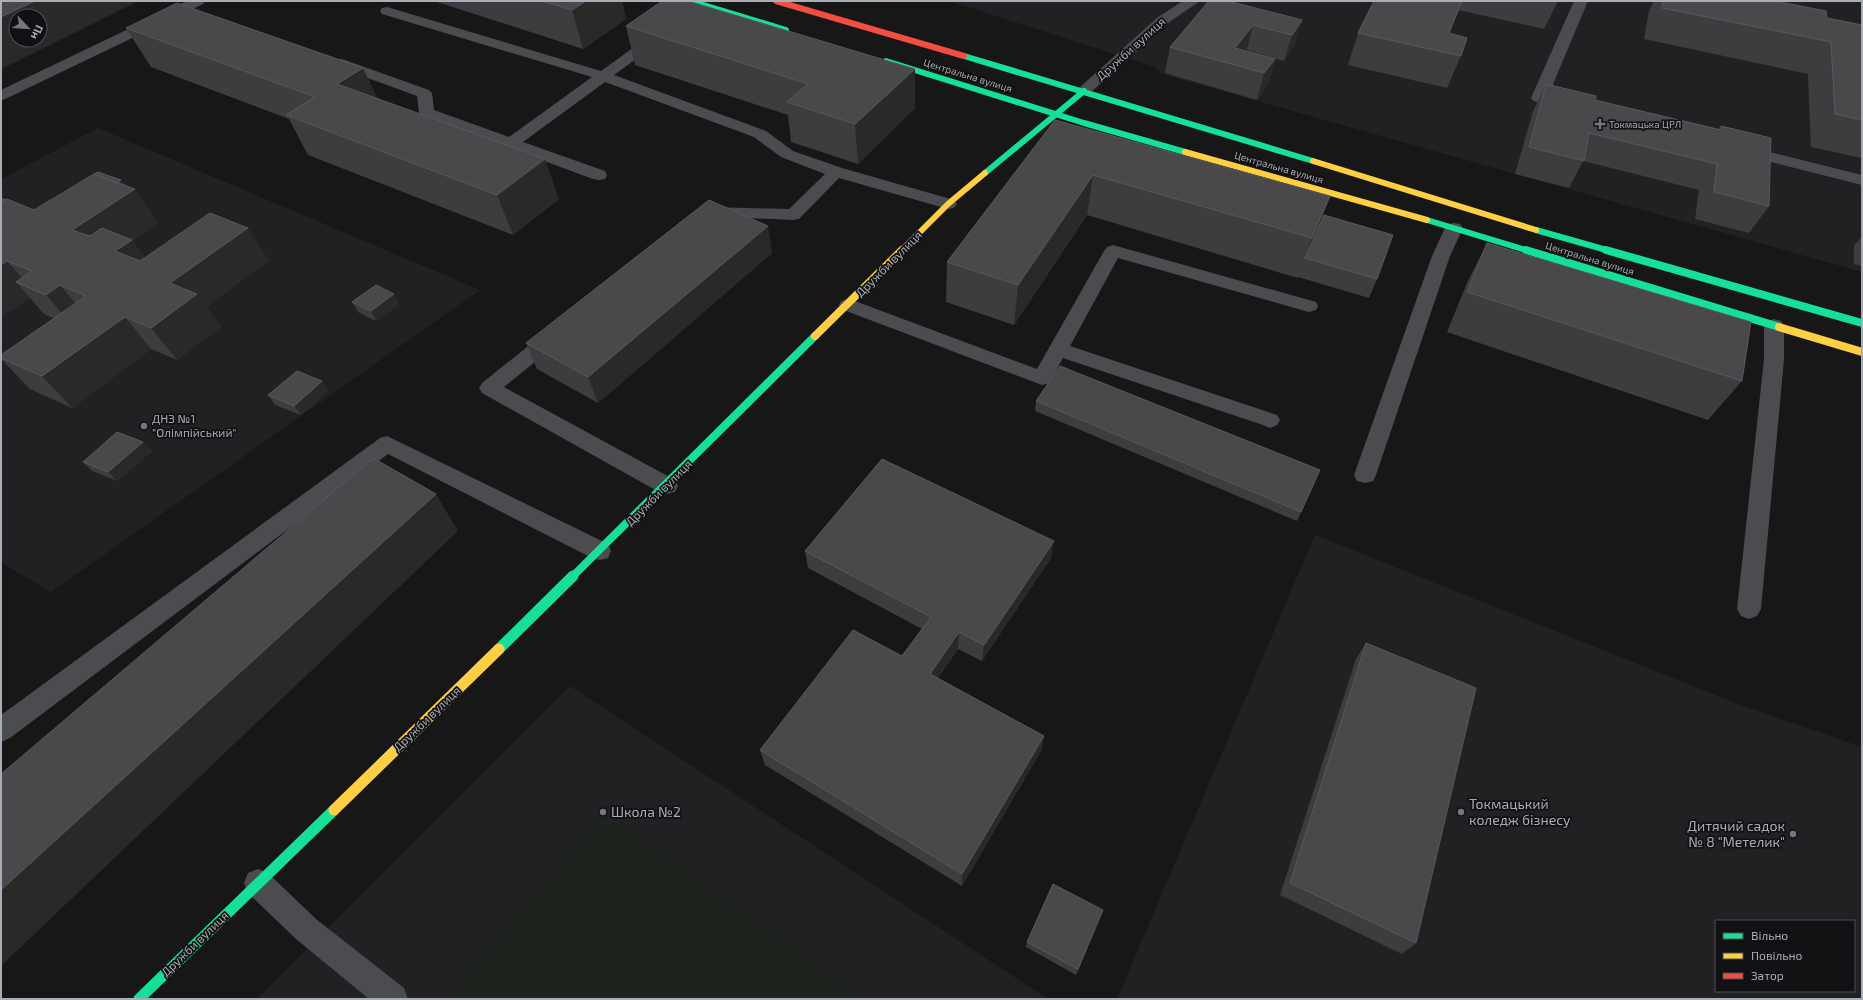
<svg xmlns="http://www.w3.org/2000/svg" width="1863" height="1000" viewBox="0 0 1863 1000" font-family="'Exo 2',sans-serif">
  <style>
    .built { fill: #212123; fill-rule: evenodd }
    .green { fill: #1d241e }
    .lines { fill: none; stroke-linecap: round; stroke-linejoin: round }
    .lane { fill: #4b4c50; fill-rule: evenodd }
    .street { fill: #4b4c50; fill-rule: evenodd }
    .fast-far2 { stroke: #16e098; stroke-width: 6 }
    .fast-far1 { stroke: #16e098; stroke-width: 8 }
    .fast { stroke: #16e098; stroke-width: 11 }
    .slow-far2 { stroke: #ffcf43; stroke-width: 6 }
    .slow-far1 { stroke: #ffcf43; stroke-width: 8 }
    .slow { stroke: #ffcf43; stroke-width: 11 }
    .jam { stroke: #f24e42; stroke-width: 6 }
    .wall { fill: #3d3d3f }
    .shaded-wall { fill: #29292a; fill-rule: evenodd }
    .building { fill: #49494c; stroke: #58595d }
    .poi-dot { fill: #757880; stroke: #111113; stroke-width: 1.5 }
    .labels { text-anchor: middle; stroke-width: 3.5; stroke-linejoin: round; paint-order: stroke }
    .far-street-label { font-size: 10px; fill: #a8adb8; stroke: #111113 }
    .far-poi-label { font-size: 10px; fill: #a8adb8; stroke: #111113; text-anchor: start }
    .street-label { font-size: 12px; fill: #a8adb8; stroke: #111113 }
    .poi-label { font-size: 12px; fill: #a8adb8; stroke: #111113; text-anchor: start }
    .near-poi-label { font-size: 14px; fill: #a8adb8; stroke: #111113; text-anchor: start }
  </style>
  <rect width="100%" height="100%" fill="#171717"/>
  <!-- built -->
  <g class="built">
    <path d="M949,1H1862V272L1162,74L1155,67Z"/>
    <path d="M98,128L480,290L51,592L1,562V179Z"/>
    <path d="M1315,535L1735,703L1862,747V999H1117ZM1716,921H1854V991H1716Z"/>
    <path d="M570,686L1048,999H257Z"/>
  </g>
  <!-- green -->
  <path class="green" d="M605,814L864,999H446Z"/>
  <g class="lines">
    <!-- lane -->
    <g class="lane">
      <path d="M187,1H205L203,4L1,101V90Z"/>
      <path d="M1574,1H1588L1548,96L1572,102L1575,105L1572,108L1567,110L1534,101L1531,98Z"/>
      <path d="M387,7L601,71L637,45H647L649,48L647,51L614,75L766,131L793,151L842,168L954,200L957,204L954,208L948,209L839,178L799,219L793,220L703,216L700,212L703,208L709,207L789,209L825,174L781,157L754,137L605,82L523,142L605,171L607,175L605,179L599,180L593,179L421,116L419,113L417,96L332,65L330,62L332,59H342L429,90L432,93L434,110L509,137L592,77L382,14L380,11L382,8Z"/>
      <path d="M1742,145L1862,175V185L1736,153L1734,150L1736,147Z"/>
      <path d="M1454,223L1460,224L1463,228L1450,256L1376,475L1373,481L1365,483L1357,481L1354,475L1432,256L1445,228L1448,224Z"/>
      <path d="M1113,245L1316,302L1318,306L1316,310L1309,312L1118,258L1070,346L1277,415L1280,420L1277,425L1270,428L1263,425L1063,358L1049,383L1042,385L841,309L839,305L841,301L848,299L855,301L1037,369L1104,251L1107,247Z"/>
      <path d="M1774,319L1781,321L1784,326V359L1761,609L1757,616L1749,619L1741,616L1737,609L1764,359V326L1767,321Z"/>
      <path d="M554,329L561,331L564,336L561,341L504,387L675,480L678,486L675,492L667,494L659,492L482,393L479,388L482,383L547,331Z"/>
      <path d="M387,436L608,544L611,551L608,558L600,560L592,558L388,454L10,738L1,742V715L380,438Z"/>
      <path d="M258,869L268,873L316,919L404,988L408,999H369L296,939L248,893L244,883L248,873Z"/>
    </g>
    <!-- street -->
    <path class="street" d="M1183,1H1200L1168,23L1089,94H1079L1076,91L1079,88L1158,17Z"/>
    <!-- fast-far2 -->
    <g class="fast-far2">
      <path d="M690,1L786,30"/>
      <path d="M964,56L1313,161"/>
      <path d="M886,61L1084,123L1185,152"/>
      <path d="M985,173L1084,91"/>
      <path d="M1427,220L1529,251"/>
      <path d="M1536,230L1610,251"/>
    </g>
    <!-- fast-far1 -->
    <g class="fast-far1">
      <path d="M1526,250L1779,327"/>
      <path d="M1606,250L1862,323"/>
      <path d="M572,577L815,336"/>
    </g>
    <!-- fast -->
    <g class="fast">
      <path d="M499,649L573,576"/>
      <path d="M139,999L334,810"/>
    </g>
    <!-- slow-far2 -->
    <g class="slow-far2">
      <path d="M1185,152L1427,220"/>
      <path d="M1313,161L1536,230"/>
      <path d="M901,251L948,204L985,173"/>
    </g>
    <!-- slow-far1 -->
    <g class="slow-far1">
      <path d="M1779,327L1862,352"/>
      <path d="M815,336L902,250"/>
    </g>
    <!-- slow -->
    <path class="slow" d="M334,810L499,649"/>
    <!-- jam -->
    <path class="jam" d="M776,1L964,56"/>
  </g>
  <!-- wall -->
  <g class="wall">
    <path d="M434,1H622L626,19L583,49Z"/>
    <path d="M1209,1L1302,20L1294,46L1284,61L1247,50V51L1275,59L1268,85L1257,100L1165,73L1170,47Z"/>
    <path d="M1374,1H1558L1544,29L1458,10L1449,33L1461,56L1447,88L1348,65L1358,33Z"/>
    <path d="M1654,1H1775L1827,18L1862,25V158L1811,147L1808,74L1644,39L1649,11Z"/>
    <path d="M626,26L915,108L858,164L791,142L788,115L635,65Z"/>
    <path d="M126,28L363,68L377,98L559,199L513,235L308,155L289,119L151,67Z"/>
    <path d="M1546,84L1595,100L1719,129L1721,126L1769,206L1749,233L1695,219L1699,190L1583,161L1569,188L1515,174L1533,111Z"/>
    <path d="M1055,120L1330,196L1320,223L1377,279L1369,298L1298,277V278L1087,215L1014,325L946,302L947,262Z"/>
    <path d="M125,186L135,189L158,222L132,240L145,258L269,260L206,307L221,327L177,360L151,349L72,408L30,389L1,359V355L54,318L45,315L30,298L1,317V198L34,210Z"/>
    <path d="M1862,237V266L1854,264V245Z"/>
    <path d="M1487,243L1742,381L1708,420L1447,332L1467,283Z"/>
    <path d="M772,253L598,403L537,369L526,343Z"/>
    <path d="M352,302L399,304L376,321L358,312Z"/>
    <path d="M322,381L328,391L301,415L275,405L268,395Z"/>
    <path d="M1036,401L1320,470L1297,521L1035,411Z"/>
    <path d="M143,442L152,451L117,481L92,471L83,462Z"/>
    <path d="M805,551L1051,558L982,661L958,649L938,678L1044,736L1041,751L962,886L765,765L760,750L902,656L922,629L808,568Z"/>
    <path d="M1366,643L1416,943L1402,954L1280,895L1356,659Z"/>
    <path d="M1103,910L1076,975L1026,947L1027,942Z"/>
  </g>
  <!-- shaded-wall -->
  <g class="shaded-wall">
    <path d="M35,1H139L1,69V17ZM16,16H40V40H16Z"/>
    <path d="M586,1H622L626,19L583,49L572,10Z"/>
    <path d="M1302,20L1294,46L1284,61L1292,35Z"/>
    <path d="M1253,25L1247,50L1235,65V48Z"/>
    <path d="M1275,59L1268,85L1257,100L1264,73Z"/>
    <path d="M363,68L381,107L337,84Z"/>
    <path d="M915,69V108L858,164L855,124Z"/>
    <path d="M545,159L559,199L513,235L497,195Z"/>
    <path d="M1093,175L1087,215L1014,325L1018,285Z"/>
    <path d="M121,180L128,190L92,199Z"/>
    <path d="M135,189L158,222L98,262L72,230Z"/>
    <path d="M1330,196L1316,236L1305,258L1298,278L1312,238Z"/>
    <path d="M768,226L772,253L598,403L588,377Z"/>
    <path d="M248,228L269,260L206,307L221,327L177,360L151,328L170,283Z"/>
    <path d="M132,240L156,272L115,251Z"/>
    <path d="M7,261L31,288L16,282L30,298L1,317V265Z"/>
    <path d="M60,285L88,318L74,327L46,295Z"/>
    <path d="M394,294L399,304L376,321L371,311Z"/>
    <path d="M125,317L151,349L72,408L42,376Z"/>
    <path d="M322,381L328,391L301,415L294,406Z"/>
    <path d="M143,442L152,451L117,481L108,472Z"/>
    <path d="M436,494L458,531L1,966V890Z"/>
    <path d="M1054,541L1051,558L982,661L984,645Z"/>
    <path d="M959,632L958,649L930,690V674Z"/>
    <path d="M1044,736L1041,751L962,886V874Z"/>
  </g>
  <!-- building -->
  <g class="building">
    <path d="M1,1H35L1,17Z"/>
    <path d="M542,1H586L572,10Z"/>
    <path d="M662,1H688L915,69L855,124L787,102L808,84L626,26Z"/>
    <path d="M1209,1H1228L1302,20L1292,35L1253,25L1235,48L1275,59L1264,73L1170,47Z"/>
    <path d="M1374,1H1462L1449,33L1467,38L1461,56L1358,33Z"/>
    <path d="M1663,1H1775L1826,11L1827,18L1862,25V120L1835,114L1831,42L1662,8Z"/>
    <path d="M177,3L363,68L337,84L545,159L497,195L286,115L315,97L126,28Z"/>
    <path d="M1546,84L1596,96L1595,100L1721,130V126L1771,138L1769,206L1714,192L1717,164L1589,133L1584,161L1529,147Z"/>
    <path d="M1055,120L1330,196L1312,238L1093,175L1018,285L947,262Z"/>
    <path d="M98,172L121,180L117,183L94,174Z"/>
    <path d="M94,174L135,189L72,230L90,236L102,228L132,240L115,251L140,261L210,213L248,228L170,283L197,294L151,328L125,317L42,376L1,358V355L86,296L60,285L46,295L16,282L32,271L7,261L1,265V203L7,199L34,210Z"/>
    <path d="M1,198L6,200L1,203Z"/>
    <path d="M709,200L768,226L588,377L526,343Z"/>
    <path d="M1324,215L1393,235L1377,279L1305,258Z"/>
    <path d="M1487,243L1751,322L1742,381L1467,292Z"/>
    <path d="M376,285L394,294L371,311L352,302Z"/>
    <path d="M1060,366L1320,470L1301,512L1036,401Z"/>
    <path d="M297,371L322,381L294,406L268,395Z"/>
    <path d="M117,432L143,442L108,472L83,462Z"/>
    <path d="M373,458L436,494L1,890V774Z"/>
    <path d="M882,459L1054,541L984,645L959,632L930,674L1044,736L962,874L760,750L853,630L902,656L931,617L805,551Z"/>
    <path d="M1366,643L1476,688L1416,943L1290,883Z"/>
    <path d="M1053,884L1103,910L1078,969L1027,942Z"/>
  </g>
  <!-- markers -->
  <g class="poi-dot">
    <path d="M1598 118h4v4h4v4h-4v4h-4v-4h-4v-4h4z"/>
    <circle cx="144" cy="426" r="4"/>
    <circle cx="603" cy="812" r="4"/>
    <circle cx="1461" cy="812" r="4"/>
    <circle cx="1793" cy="834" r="4"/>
  </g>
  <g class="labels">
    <!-- far-street labels -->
    <g class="far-street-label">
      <text transform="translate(968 75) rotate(17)" y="4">Центральна вулиця</text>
      <text transform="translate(1279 167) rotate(16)" y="4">Центральна вулиця</text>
      <text transform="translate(1590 258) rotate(17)" y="4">Центральна вулиця</text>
    </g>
    <!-- far-poi labels -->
    <g class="far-poi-label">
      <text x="1609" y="128">Токмацька ЦРЛ</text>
    </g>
    <!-- street labels -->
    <g class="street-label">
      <text transform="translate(1131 49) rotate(-42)" y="4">Дружби вулиця</text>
      <text transform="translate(889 264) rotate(-45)" y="4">Дружби вулиця</text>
      <text transform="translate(659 493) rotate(-45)" y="4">Дружби вулиця</text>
      <text transform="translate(427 719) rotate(-44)" y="4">Дружби вулиця</text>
      <text transform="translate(195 944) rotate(-44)" y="4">Дружби вулиця</text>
    </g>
    <!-- poi labels -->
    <g class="poi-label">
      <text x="152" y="423">ДНЗ №1<tspan x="152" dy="14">"Олімпійський"</tspan></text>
    </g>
    <!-- near-poi labels -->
    <g class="near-poi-label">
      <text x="1469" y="809">Токмацький<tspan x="1469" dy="16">коледж бізнесу</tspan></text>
      <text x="611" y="817">Школа №2</text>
      <text x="1785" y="831" text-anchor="end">Дитячий садок<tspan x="1785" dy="16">№ 8 "Метелик"</tspan></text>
    </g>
  </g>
  <!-- border -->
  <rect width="1863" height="1000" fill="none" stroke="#a8adb8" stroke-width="4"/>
  <!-- legend -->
  <rect x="1715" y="920" width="140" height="72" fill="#111113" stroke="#4d4f55"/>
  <rect x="1723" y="933" width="20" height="6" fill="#16e098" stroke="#4d4f55"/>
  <text x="1751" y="940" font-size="12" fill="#a8adb8">Вільно</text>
  <rect x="1723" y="953" width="20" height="6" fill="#ffcf43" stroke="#4d4f55"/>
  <text x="1751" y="960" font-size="12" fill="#a8adb8">Повільно</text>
  <rect x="1723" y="973" width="20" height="6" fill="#f24e42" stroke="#4d4f55"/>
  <text x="1751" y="980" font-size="12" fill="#a8adb8">Затор</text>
  <!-- north arrow -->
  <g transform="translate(28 28) rotate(115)"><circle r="19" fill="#111113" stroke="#4d4f55"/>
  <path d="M0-3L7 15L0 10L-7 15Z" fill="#757880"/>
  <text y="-6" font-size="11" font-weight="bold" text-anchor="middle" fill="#a8adb8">Пн</text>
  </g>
</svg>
